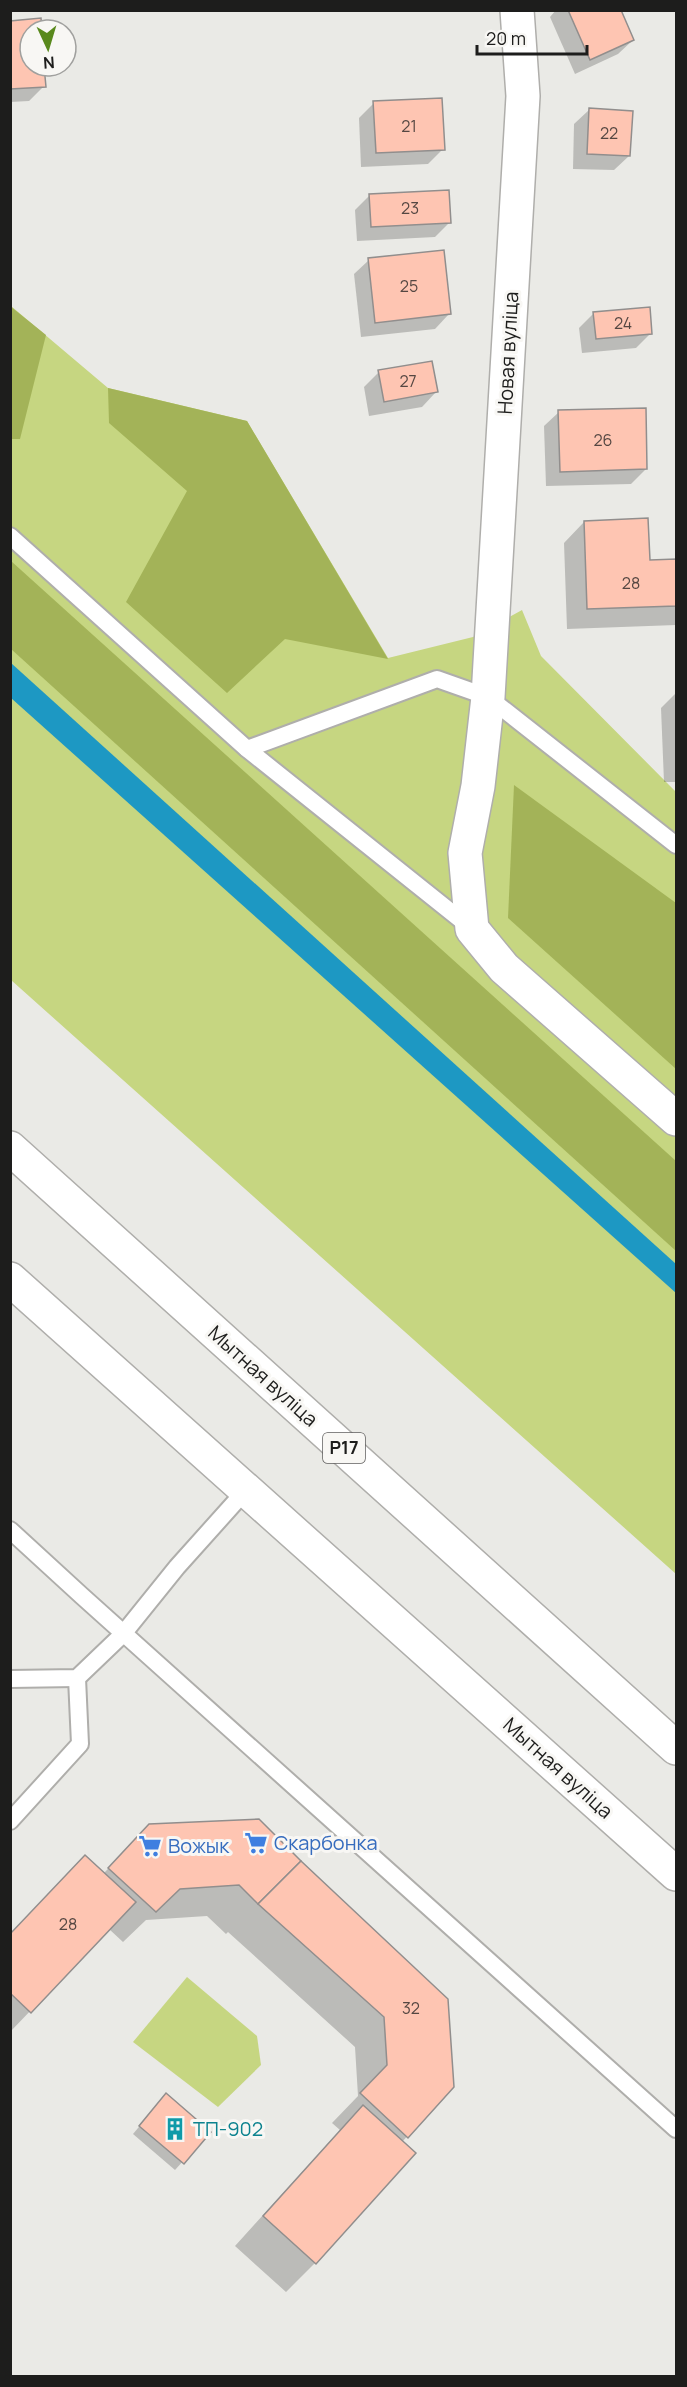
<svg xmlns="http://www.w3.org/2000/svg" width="687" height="2387" viewBox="0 0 687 2387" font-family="Manrope,sans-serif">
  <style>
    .green { fill: #c6d681 }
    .forest { fill: #a3b358 }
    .water { fill: #1d98c3 }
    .shadow { fill: #0003 }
    .building { fill: #fec5b2; stroke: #918e8d; stroke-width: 1.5 }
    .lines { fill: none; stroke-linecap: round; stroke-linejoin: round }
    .lane-casing { stroke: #afaeab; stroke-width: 20 }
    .street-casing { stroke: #afaeab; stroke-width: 36 }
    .highway-casing { stroke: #afaeab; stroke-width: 36 }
    .lane { stroke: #fff; stroke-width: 16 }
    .street { stroke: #fff; stroke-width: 33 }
    .highway { stroke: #fff; stroke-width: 33 }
    .labels { text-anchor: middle; stroke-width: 6; stroke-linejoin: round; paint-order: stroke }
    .number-label { font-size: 16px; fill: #554742 }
    .shield { fill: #f8f7f4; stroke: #5f5e5d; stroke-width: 1.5 }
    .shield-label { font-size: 18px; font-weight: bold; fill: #1d1d1c }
    .street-label { font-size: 20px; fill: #1d1d1c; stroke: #f8f7f4 }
    .shop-label { font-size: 20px; fill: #366cbe; stroke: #f8f7f4; text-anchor: start }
    .culture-label { font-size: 20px; fill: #0d838f; stroke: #f8f7f4; text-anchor: start }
  </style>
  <rect width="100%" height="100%" fill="#eaeae6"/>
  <!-- green -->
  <g class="green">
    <path d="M11,306L108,388L247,421L388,658L473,637L522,610L541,656L676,792V1574L11,980Z"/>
    <path d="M187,1977L257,2036L261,2065L218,2107L133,2042Z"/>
  </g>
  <!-- forest -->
  <g class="forest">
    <path d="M10,306L46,335L20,439H11Z"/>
    <path d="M108,388L247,421L388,659L285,639L227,693L126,602L187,491L109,423Z"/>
    <path d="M11,561L676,1161V1251L11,649Z"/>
    <path d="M514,785L676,903V1069L508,918Z"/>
  </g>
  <!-- water -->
  <path class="water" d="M11,663L676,1264V1293L11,698Z"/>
  <!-- shadow -->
  <g class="shadow">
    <path d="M556,10H620L633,40L618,54L575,74L550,17Z"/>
    <path d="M10,22L40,30H30V66H43L44,86L29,101L10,102Z"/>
    <path d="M374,103L443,149L428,164L361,167L359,118Z"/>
    <path d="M589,110L629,156L614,170L573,169L574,124Z"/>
    <path d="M370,195L450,222L435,237L357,241L355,210Z"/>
    <path d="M369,260L449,314L435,329L361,337L354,274Z"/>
    <path d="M594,313L651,333L636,348L582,353L579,328Z"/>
    <path d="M379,372L436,392L422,407L369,416L364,387Z"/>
    <path d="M559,412L646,469L631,484L546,486L544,426Z"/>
    <path d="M584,522L648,562L676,561V625L567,629L564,543Z"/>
    <path d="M676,693V782H664L661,708Z"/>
    <path d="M258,1820L452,2087L402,2142L315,2263L286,2292L235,2246L340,2130L332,2123L358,2096L355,2047L228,1932L226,1934L207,1916L146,1920L123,1942L109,1929L10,2032V1935L103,1874L150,1826Z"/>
    <path d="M159,2103L209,2132L175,2170L133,2134Z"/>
  </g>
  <!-- building -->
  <g class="building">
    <path d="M568,10H621L634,40L590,60Z"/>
    <path d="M41,18L42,30H30V66H44L46,87L10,89V21Z"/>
    <path d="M442,98L445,150L376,153L373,101Z"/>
    <path d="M589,108L633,111L630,156L587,154Z"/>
    <path d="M449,190L451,223L371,227L369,194Z"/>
    <path d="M444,250L451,314L375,323L368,258Z"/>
    <path d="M650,307L652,334L596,339L593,312Z"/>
    <path d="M432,361L438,392L384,402L378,370Z"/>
    <path d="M646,408L647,469L560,472L558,410Z"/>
    <path d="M648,518L650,560L676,559V606L587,609L584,521Z"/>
    <path d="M259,1819L301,1861L258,1904L239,1885L180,1889L156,1912L108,1868L149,1824Z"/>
    <path d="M85,1855L136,1902L31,2013L10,1993V1934Z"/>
    <path d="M301,1861L448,1999L454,2087L408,2138L360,2093L387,2065L384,2017L258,1904Z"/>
    <path d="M166,2093L211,2132L184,2164L139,2126Z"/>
    <path d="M363,2105L416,2153L316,2264L263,2216Z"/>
  </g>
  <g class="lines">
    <!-- lane casing -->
    <g class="lane-casing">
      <g id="lane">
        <path d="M10,536L247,749L471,928"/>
        <path d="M247,749L437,679L488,697L676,845"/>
        <path d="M10,1530L82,1596L676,2129"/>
        <path d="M10,1679L77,1678L123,1634L177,1567L246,1490"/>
        <path d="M10,1821L80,1744L77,1678"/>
      </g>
    </g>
    <!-- street casing -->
    <g class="street-casing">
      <path id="street" d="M517,10L523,96L488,697L478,786L465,853L472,929L504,968L676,1119"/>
    </g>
    <!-- highway casing -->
    <g class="highway-casing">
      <g id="highway">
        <path d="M10,1148L676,1748"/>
        <path d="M10,1279L676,1874"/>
      </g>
    </g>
    <!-- lane -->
    <use href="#lane" class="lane"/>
    <!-- street -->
    <use href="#street" class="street"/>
    <!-- highway -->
    <use href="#highway" class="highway"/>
  </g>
  <!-- icons -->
  <defs>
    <g id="supermarket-bare" transform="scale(1.8)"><path d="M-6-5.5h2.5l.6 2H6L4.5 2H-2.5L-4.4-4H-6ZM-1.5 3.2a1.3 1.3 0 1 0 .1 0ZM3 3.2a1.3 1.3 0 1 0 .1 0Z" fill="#3f7fe0" stroke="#f8f7f4" stroke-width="2.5" paint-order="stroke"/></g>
    <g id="building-bare" transform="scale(1.8)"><path d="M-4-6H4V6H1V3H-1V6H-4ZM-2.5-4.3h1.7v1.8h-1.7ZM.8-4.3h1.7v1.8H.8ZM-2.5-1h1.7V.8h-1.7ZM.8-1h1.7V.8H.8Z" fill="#0f9aa8" stroke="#f8f7f4" stroke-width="2.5" paint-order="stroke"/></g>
  </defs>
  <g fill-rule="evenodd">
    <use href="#supermarket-bare" x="256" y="1843"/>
    <use href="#supermarket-bare" x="150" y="1846"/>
    <use href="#building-bare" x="175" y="2129"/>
  </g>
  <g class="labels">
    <!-- number labels -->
    <g class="number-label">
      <text x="409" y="132">21</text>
      <text x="609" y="139">22</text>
      <text x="410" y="214">23</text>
      <text x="409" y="292">25</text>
      <text x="623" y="329">24</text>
      <text x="408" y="387">27</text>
      <text x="603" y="446">26</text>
      <text x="631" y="589">28</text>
      <text x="68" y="1930">28</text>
      <text x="411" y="2014">32</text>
    </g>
    <!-- shield labels -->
    <rect class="shield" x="323" y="1433" width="42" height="30" rx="4.5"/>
    <g class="shield-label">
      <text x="344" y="1454">Р17</text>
    </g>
    <!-- street labels -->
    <g class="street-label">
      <text transform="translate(508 353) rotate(-87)" y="7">Новая вуліца</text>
      <text transform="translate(263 1376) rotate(42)" y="7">Мытная вуліца</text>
      <text transform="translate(558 1768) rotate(42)" y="7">Мытная вуліца</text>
    </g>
    <!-- shop labels -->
    <g class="shop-label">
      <text x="274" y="1850">Скарбонка</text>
      <text x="168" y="1853">Вожык</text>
    </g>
    <!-- culture labels -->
    <g class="culture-label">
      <text x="193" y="2136">ТП-902</text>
    </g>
  </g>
  <!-- border -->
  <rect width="687" height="2387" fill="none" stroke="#1d1d1c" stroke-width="24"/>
  <!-- north arrow -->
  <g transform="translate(48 48) rotate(176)"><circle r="28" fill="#f8f7f4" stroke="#a0a09e" stroke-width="1.5"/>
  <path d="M0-4.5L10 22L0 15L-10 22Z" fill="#59891c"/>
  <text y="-9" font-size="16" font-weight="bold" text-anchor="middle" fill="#1d1d1c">N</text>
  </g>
  <!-- scale -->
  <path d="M477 45v9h110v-9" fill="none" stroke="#1d1d1c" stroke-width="3"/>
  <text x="486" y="45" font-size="18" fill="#1d1d1c" stroke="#f8f7f4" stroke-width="4.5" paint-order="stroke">20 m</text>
</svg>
